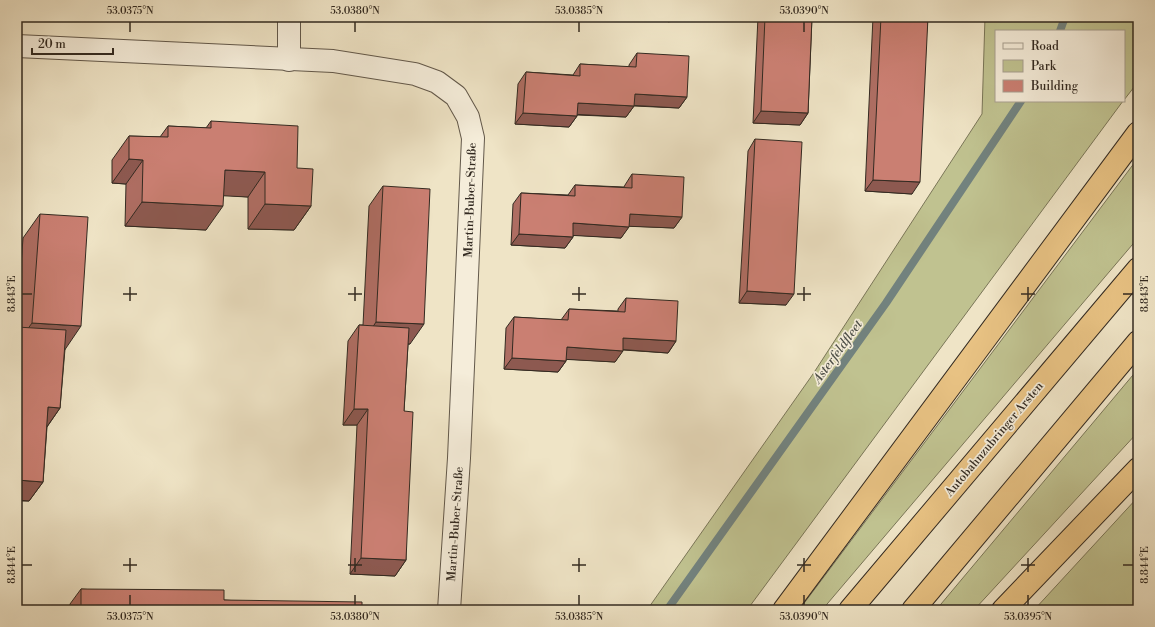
<svg xmlns="http://www.w3.org/2000/svg" width="1155" height="627" viewBox="0 0 1155 627" font-family="'Libre Bodoni',serif">
  <style>
    .green { fill: #c0c290; stroke: #7a7658 }
    .lines { fill: none; stroke-linecap: round; stroke-linejoin: round }
    .stream { stroke: #72827e; stroke-width: 8 }
    .minor-casing { stroke: #62584a; stroke-width: 24 }
    .highway-casing { stroke: #332a21; stroke-width: 24 }
    .minor { stroke: #f5edda; stroke-width: 22 }
    .highway { stroke: #e8c283; stroke-width: 22 }
    .wall { fill: #ae6d62; stroke: #332a21 }
    .shaded-wall { fill: #8d5950; stroke: #332a21 }
    .building { fill: #ca7f72; stroke: #332a21 }
    .ticks { fill: none; stroke: #332a21; stroke-width: 1.5 }
    .labels { text-anchor: middle; stroke-width: 3.5; stroke-linejoin: round; paint-order: stroke }
    .street-label { font-size: 12px; fill: #332a21; stroke: #f5edda }
    .water-label { font-size: 13px; font-style: italic; fill: #4d4f48; stroke: #f5edda }
    .neatline { fill: none; stroke: #332a21; stroke-width: 1.5 }
    .ticks-label { font-size: 10px; text-anchor: middle; fill: #332a21 }
  </style>
  <rect width="100%" height="100%" fill="#efe4c6"/>
  <filter id="stains"><feTurbulence type="fractalNoise" baseFrequency=".005" numOctaves="4"/><feColorMatrix values="0 0 0 0 .2 0 0 0 0 .09 0 0 0 0 .02 0 0 0 .5 -.17"/></filter>
  <radialGradient id="worn" r=".72"><stop offset=".6" stop-color="#630" stop-opacity="0"/><stop offset="1" stop-color="#630" stop-opacity=".3"/></radialGradient>
  <!-- green -->
  <g class="green">
    <path d="M668,17H696L668,22Z"/>
    <path d="M985,17H1138V82L1124,100V31H996V101H1123L747,610H647L813,374L982,114Z"/>
    <path d="M1138,158V238L822,610H799Z"/>
    <path d="M1138,369V432L974,610H936Z"/>
    <path d="M1138,497V610H1034Z"/>
  </g>
  <g class="lines">
    <!-- stream -->
    <g class="stream">
      <path d="M1060,31L1065,17"/>
      <path d="M667,610L886,303L1021,101"/>
    </g>
    <!-- minor casing -->
    <g class="minor-casing">
      <g id="minor">
        <path d="M17,46L333,61L415,74L437,82L456,96L468,117L473,138L459,458L449,610"/>
        <path d="M289,60V17"/>
      </g>
    </g>
    <!-- highway casing -->
    <g class="highway-casing">
      <g id="highway">
        <path d="M784,610L1138,133"/>
        <path d="M850,610L1138,269"/>
        <path d="M913,610L1138,342"/>
        <path d="M1003,610L1138,469"/>
      </g>
    </g>
    <!-- minor -->
    <use href="#minor" class="minor"/>
    <!-- highway -->
    <use href="#highway" class="highway"/>
  </g>
  <!-- wall -->
  <g class="wall">
    <path d="M758,17H812L808,113L800,125L753,123Z"/>
    <path d="M873,17H928L912,194L865,191Z"/>
    <path d="M637,53L687,97L679,108L634,106L626,117L577,115V116L569,127L515,124L518,84L526,72L573,75L580,64L629,67V65Z"/>
    <path d="M211,121L297,168L311,206L294,230L248,229V197L224,195L206,230L125,226L126,184L112,183V160L129,136L160,137L168,126L206,128Z"/>
    <path d="M755,139L786,305L739,303L748,151Z"/>
    <path d="M632,174L682,217L674,228L629,226L621,238L573,235V237L565,248L511,245L513,204L521,193L568,195L575,185L624,187L625,185Z"/>
    <path d="M383,186L410,344H408L404,411L406,560L395,576L350,574L357,425H343L348,341L359,325H363L369,206Z"/>
    <path d="M40,214L65,349L60,408L47,427L43,482L29,501H20L17,534V321L23,238Z"/>
    <path d="M626,298L676,341L668,353L623,350L615,362L566,359V361L558,372L504,369L506,328L514,317L561,320L569,309L618,311V309Z"/>
    <path d="M81,589L224,600L362,610H70V604Z"/>
  </g>
  <!-- shaded-wall -->
  <g class="shaded-wall">
    <path d="M341,17H427L425,21L341,18Z"/>
    <path d="M635,94L687,97L679,108L627,105Z"/>
    <path d="M578,103L634,106L626,117L570,114Z"/>
    <path d="M761,111L808,113L800,125L753,123Z"/>
    <path d="M523,113L577,116L569,127L515,124Z"/>
    <path d="M129,159L143,160L126,184L112,183Z"/>
    <path d="M225,170L265,172L248,197L208,195Z"/>
    <path d="M873,180L920,182L912,194L865,191Z"/>
    <path d="M142,202L223,206L206,230L125,226Z"/>
    <path d="M265,204L311,206L294,230L248,229Z"/>
    <path d="M630,214L682,217L674,228L622,226Z"/>
    <path d="M573,223L629,227L621,238L565,235Z"/>
    <path d="M519,234L573,237L565,248L511,245Z"/>
    <path d="M747,291L794,294L786,305L739,303Z"/>
    <path d="M376,322L424,324L410,344L363,342Z"/>
    <path d="M32,323L81,326L64,351L17,344Z"/>
    <path d="M623,338L676,341L668,353L616,349Z"/>
    <path d="M567,347L623,351L615,362L559,359Z"/>
    <path d="M512,358L566,361L558,372L504,369Z"/>
    <path d="M48,407L60,408L46,428Z"/>
    <path d="M354,409H368L357,425H343Z"/>
    <path d="M17,480L43,482L29,501L17,500Z"/>
    <path d="M361,558L406,560L395,576L350,574Z"/>
  </g>
  <!-- building -->
  <g class="building">
    <path d="M765,17H812L808,113L761,111Z"/>
    <path d="M881,17H928L920,182L873,180Z"/>
    <path d="M637,53L689,56L687,97L635,94L634,106L578,103L577,116L523,113L526,72L580,76V64L636,67Z"/>
    <path d="M211,121L298,126L297,168L313,169L311,206L265,204V172L225,170L223,206L142,202L143,160L129,159V136L168,137V126L211,128Z"/>
    <path d="M755,139L802,142L794,294L747,291Z"/>
    <path d="M632,174L684,177L682,217L630,214L629,227L573,223V237L519,234L521,193L575,196V185L632,188Z"/>
    <path d="M383,186L430,189L424,324L376,322Z"/>
    <path d="M40,214L88,217L81,326L32,323Z"/>
    <path d="M626,298L678,301L676,341L623,338V351L567,347L566,361L512,358L514,317L568,320L569,309L625,312Z"/>
    <path d="M359,325L409,328L404,411L413,412L406,560L361,558L368,409H354Z"/>
    <path d="M17,327L66,330L60,408L48,407L43,482L17,480Z"/>
    <path d="M17,484H21L17,534Z"/>
    <path d="M81,589L224,590V600L362,602V610H81Z"/>
  </g>
  <!-- ticks -->
  <path class="ticks" d="M130,22V32M355,22V32M579,22V32M804,22V32M130,287V301M355,287V301M579,287V301M804,287V301M1028,287V301M22,294H32M123,294H137M348,294H362M572,294H586M797,294H811M1021,294H1035M1123,294H1133M130,558V572M355,558V572M579,558V572M804,558V572M1028,558V572M22,565H32M123,565H137M348,565H362M572,565H586M797,565H811M1021,565H1035M1123,565H1133M130,595V605M355,595V605M579,595V605M804,595V605M1028,595V605"/>
  <g class="labels">
    <!-- street labels -->
    <g class="street-label">
      <text transform="translate(470 200) rotate(-88)" y="4">Martin-Buber-Straße</text>
      <text transform="translate(994 439) rotate(-50)" y="4">Autobahnzubringer Arsten</text>
      <text transform="translate(455 524) rotate(-86)" y="4">Martin-Buber-Straße</text>
    </g>
    <!-- water labels -->
    <g class="water-label">
      <text transform="translate(837 351) rotate(-54)" y="5">Asterfeldfleet</text>
    </g>
  </g>
  <!-- margin -->
  <rect width="1155" height="627" fill="none" stroke="#efe4c6" stroke-width="44"/>
  <!-- legend -->
  <rect x="995" y="30" width="130" height="72" fill="#f5edda" stroke="#a79f90"/>
  <rect x="1003" y="43" width="20" height="6" fill="#f5edda" stroke="#a79f90"/>
  <text x="1031" y="50" font-size="12" fill="#332a21">Road</text>
  <rect x="1003" y="60" width="20" height="12" fill="#c0c290" stroke="#a79f90"/>
  <text x="1031" y="70" font-size="12" fill="#332a21">Park</text>
  <rect x="1003" y="80" width="20" height="12" fill="#ca7f72" stroke="#a79f90"/>
  <text x="1031" y="90" font-size="12" fill="#332a21">Building</text>
  <!-- scale -->
  <path d="M32 48v6h81v-6" fill="none" stroke="#332a21" stroke-width="2"/>
  <text x="38" y="48" font-size="12" fill="#332a21" stroke="#f5edda" stroke-width="3" paint-order="stroke">20 m</text>
  <rect x="22" y="22" width="1111" height="583" class="neatline"/>
  <g class="ticks-label">
    <text x="130" y="14">53.0375°N</text>
    <text x="355" y="14">53.0380°N</text>
    <text x="579" y="14">53.0385°N</text>
    <text x="804" y="14">53.0390°N</text>
    <text transform="translate(1144 294) rotate(-90)" y="4">8.843°E</text>
    <text transform="translate(11 294) rotate(-90)" y="4">8.843°E</text>
    <text transform="translate(1144 565) rotate(-90)" y="4">8.844°E</text>
    <text transform="translate(11 565) rotate(-90)" y="4">8.844°E</text>
    <text x="130" y="620">53.0375°N</text>
    <text x="355" y="620">53.0380°N</text>
    <text x="579" y="620">53.0385°N</text>
    <text x="804" y="620">53.0390°N</text>
    <text x="1028" y="620">53.0395°N</text>
  </g>
  <rect width="100%" height="100%" filter="url(#stains)"/>
  <rect width="100%" height="100%" fill="url(#worn)"/>
</svg>
